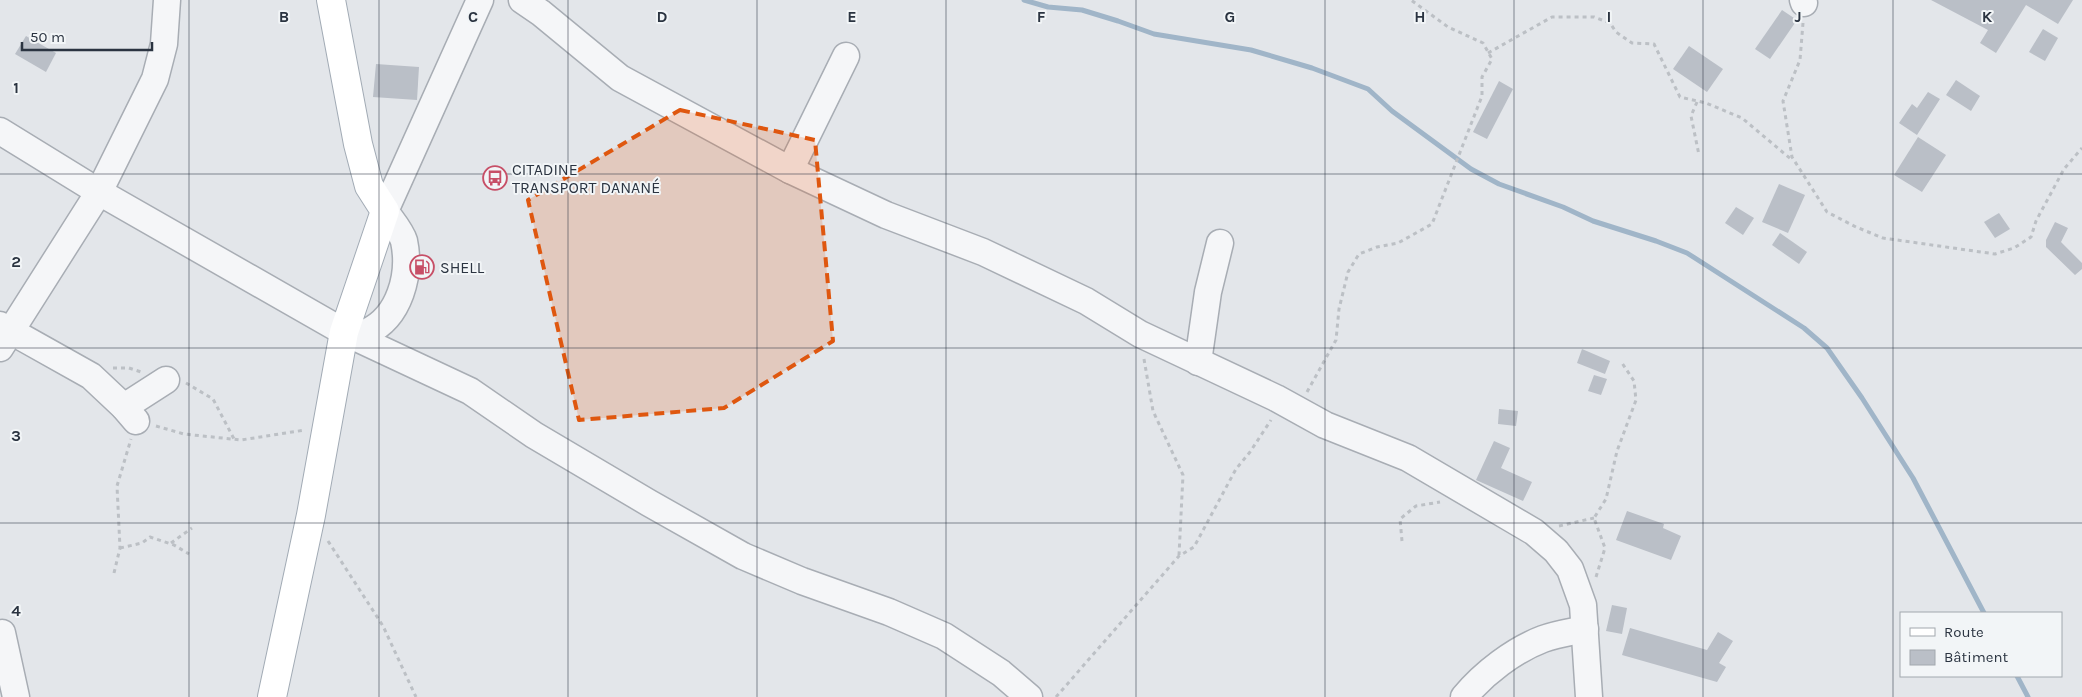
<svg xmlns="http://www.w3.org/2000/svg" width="2082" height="697" viewBox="0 0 2082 697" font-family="Karla,sans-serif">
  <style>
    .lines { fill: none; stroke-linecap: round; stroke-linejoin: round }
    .stream { stroke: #a0b5c8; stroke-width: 5 }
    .building { fill: #babfc7 }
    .minor-casing { stroke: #a8adb4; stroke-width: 29 }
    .major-casing { stroke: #a2abb5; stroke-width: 30 }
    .path { stroke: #bcc0c5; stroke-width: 3; stroke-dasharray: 4 4; stroke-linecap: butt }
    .minor { stroke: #f5f6f8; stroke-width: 26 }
    .major { stroke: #fff; stroke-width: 28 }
    .marked { fill: #df570f; fill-opacity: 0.2; stroke: #df570f; stroke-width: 4; stroke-dasharray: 10 6; stroke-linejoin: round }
    .grid { fill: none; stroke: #2b3441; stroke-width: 1; stroke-opacity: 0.55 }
    .labels { text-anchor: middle; stroke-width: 4; stroke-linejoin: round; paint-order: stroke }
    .poi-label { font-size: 16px; fill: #2b3441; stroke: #f2f5f7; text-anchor: start }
    .grid-label { font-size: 16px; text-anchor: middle; font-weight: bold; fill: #2b3441; stroke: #f2f5f7; stroke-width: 4; stroke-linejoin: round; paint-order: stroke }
  </style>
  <rect width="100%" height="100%" fill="#e3e6ea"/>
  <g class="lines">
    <!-- stream -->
    <g class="stream">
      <path d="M1024,0L1048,7L1082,10L1118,21L1154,34L1251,50L1312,68L1368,89L1392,111L1471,169L1499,184L1563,207L1593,221L1656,241L1687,253L1804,328L1827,348L1862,398L1913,478L1984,613"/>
      <path d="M2017,676L2028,697"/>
    </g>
  </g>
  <!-- building -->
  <g class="building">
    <path d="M1931,0H2073L2058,24L2026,5L1996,53L1980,43L1988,30Z"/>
    <path d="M1782,10L1797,20L1770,59L1755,49Z"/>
    <path d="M2043,29L2058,38L2045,61L2029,52Z"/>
    <path d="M26,36L56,53L46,72L15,54Z"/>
    <path d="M1689,46L1723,69L1707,92L1673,69Z"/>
    <path d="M376,64L419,67L417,100L373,97Z"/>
    <path d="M1956,80L1980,96L1971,111L1946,95Z"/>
    <path d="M1499,81L1513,89L1487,139L1473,132Z"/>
    <path d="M1928,92L1940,99L1917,135L1899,123L1912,104L1917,108Z"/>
    <path d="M1918,137L1946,155L1922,192L1894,175Z"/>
    <path d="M1779,184L1805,195L1788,233L1762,222Z"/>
    <path d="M1736,207L1754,218L1743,235L1725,223Z"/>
    <path d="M1999,213L2010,229L1995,238L1984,222Z"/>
    <path d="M2055,222L2068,228L2061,242L2082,263V269L2075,275L2046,247V240Z"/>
    <path d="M1780,233L1807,252L1799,264L1772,245Z"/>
    <path d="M1582,349L1610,361L1605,374L1577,363Z"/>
    <path d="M1594,375L1607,379L1601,395L1588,391Z"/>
    <path d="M1499,409L1518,411L1516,426L1498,424Z"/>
    <path d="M1494,441L1510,448L1501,468L1532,482L1523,501L1476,480Z"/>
    <path d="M1627,511L1664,524L1663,528L1681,536L1671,560L1616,540Z"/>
    <path d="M1612,605L1627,608L1622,634L1606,631Z"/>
    <path d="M1630,628L1707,650L1718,632L1733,641L1719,663L1726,667L1717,682L1622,655Z"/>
  </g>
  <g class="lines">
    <!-- minor casing -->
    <g class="minor-casing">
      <g id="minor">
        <path d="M522,0L541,13L620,78L790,170L886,215L983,252L1086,301L1140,334L1276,398L1325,425L1408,458L1534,532L1556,551L1570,569L1583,605L1589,697"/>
        <path d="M1803,0L1804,3"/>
        <path d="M0,131L99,192L344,332L470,391L534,435L649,503L743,556L802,581L889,612L944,636L1001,673L1029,697"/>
        <path d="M790,170L846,56"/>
        <path d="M0,325L91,376L124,407L136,421"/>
        <path d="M344,332C351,333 362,335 367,332C400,317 411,274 404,241C401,231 391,220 385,211L480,0"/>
        <path d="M0,348L99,192L155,79L164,44L167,0"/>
        <path d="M1198,362L1208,292L1220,243"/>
        <path d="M124,407L166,380"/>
        <path d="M2,633L16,697"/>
        <path d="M1464,697C1484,673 1514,650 1543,639C1556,634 1571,632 1585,629"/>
      </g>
    </g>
    <!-- major casing -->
    <g class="major-casing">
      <path id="major" d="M272,697L311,515L344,332L385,211L369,186L358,144L331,0"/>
    </g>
    <!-- path -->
    <g class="path">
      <path d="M1803,23L1800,60L1783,101L1792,157L1827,212L1856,227L1883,238L1995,254L2014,248L2031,237L2036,221L2064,169L2082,148"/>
      <path d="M1488,53L1552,17H1594L1610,23L1616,32L1632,43L1654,44L1680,97L1706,103L1742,118L1792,160"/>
      <path d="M1697,102L1691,116L1699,155"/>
      <path d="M1144,359L1153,411L1183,475L1179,555"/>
      <path d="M113,368H129L141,372"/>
      <path d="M186,383L213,399L234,439"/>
      <path d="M1307,392L1336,340L1339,309L1348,272L1359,254L1377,247L1398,243L1432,224L1482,96V77L1492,59L1483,43L1448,27L1411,0"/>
      <path d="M156,426L184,434L241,440L305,430"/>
      <path d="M1559,526L1594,518"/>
      <path d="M328,541L383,626L416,697"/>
      <path d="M1402,541L1400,519L1416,506L1440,502"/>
      <path d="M171,543L192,528"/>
      <path d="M120,548L142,543L150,537L174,545L189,554"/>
      <path d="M114,573L120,548L117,486L131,439"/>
      <path d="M1596,577L1605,548L1594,518L1606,499L1617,451L1636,400L1634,381L1622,363"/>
      <path d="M1056,697L1179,556L1194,547L1236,469L1250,452L1271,420"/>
    </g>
    <!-- minor -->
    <use href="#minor" class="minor"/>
    <!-- major -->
    <use href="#major" class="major"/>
  </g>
  <!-- marked area -->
  <path class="marked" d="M680,110L815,140L833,341L724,408L579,420L528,200Z"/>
  <!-- grid -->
  <path class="grid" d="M189,0V697M379,0V697M568,0V697M757,0V697M946,0V697M1136,0V697M1325,0V697M1514,0V697M1703,0V697M1893,0V697M0,174H2082M0,348H2082M0,523H2082"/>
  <!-- icons -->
  <defs>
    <g id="bus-ring" transform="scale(1.25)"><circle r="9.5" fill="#f2f5f7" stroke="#c74f67" stroke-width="1.5"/><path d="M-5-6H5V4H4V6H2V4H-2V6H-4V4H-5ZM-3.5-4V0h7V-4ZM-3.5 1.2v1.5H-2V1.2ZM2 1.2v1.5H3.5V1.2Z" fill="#c74f67"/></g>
    <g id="fuel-ring" transform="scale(1.25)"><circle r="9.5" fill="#f2f5f7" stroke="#c74f67" stroke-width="1.5"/><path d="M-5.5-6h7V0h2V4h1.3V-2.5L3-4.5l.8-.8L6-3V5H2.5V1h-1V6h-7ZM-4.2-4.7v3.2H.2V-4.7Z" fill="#c74f67"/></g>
  </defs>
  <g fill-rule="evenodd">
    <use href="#bus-ring" x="495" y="178"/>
    <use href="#fuel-ring" x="422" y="267"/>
  </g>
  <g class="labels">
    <!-- poi labels -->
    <g class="poi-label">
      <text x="512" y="175">CITADINE<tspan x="512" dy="18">TRANSPORT DANANÉ</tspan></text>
      <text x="440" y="273">SHELL</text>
    </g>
  </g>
  <g class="grid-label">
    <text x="284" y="22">B</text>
    <text x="473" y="22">C</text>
    <text x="662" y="22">D</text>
    <text x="852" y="22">E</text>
    <text x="1041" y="22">F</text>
    <text x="1230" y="22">G</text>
    <text x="1420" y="22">H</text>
    <text x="1609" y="22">I</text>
    <text x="1798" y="22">J</text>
    <text x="1987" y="22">K</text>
    <text x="16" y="93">1</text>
    <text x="16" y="267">2</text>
    <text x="16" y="441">3</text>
    <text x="16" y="616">4</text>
  </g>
  <!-- legend -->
  <rect x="1900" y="612" width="162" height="65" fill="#f2f5f7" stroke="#a2a8ae"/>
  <rect x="1910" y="628" width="25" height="8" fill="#ffffff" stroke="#a2a8ae"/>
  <text x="1944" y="637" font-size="15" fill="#2b3441">Route</text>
  <rect x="1910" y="650" width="25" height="15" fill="#babfc7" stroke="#a2a8ae"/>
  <text x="1944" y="662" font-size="15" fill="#2b3441">Bâtiment</text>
  <!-- scale -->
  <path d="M22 42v8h130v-8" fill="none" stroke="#2b3441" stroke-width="2.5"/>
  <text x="30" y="42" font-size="15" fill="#2b3441" stroke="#f2f5f7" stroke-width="4" paint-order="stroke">50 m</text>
</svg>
